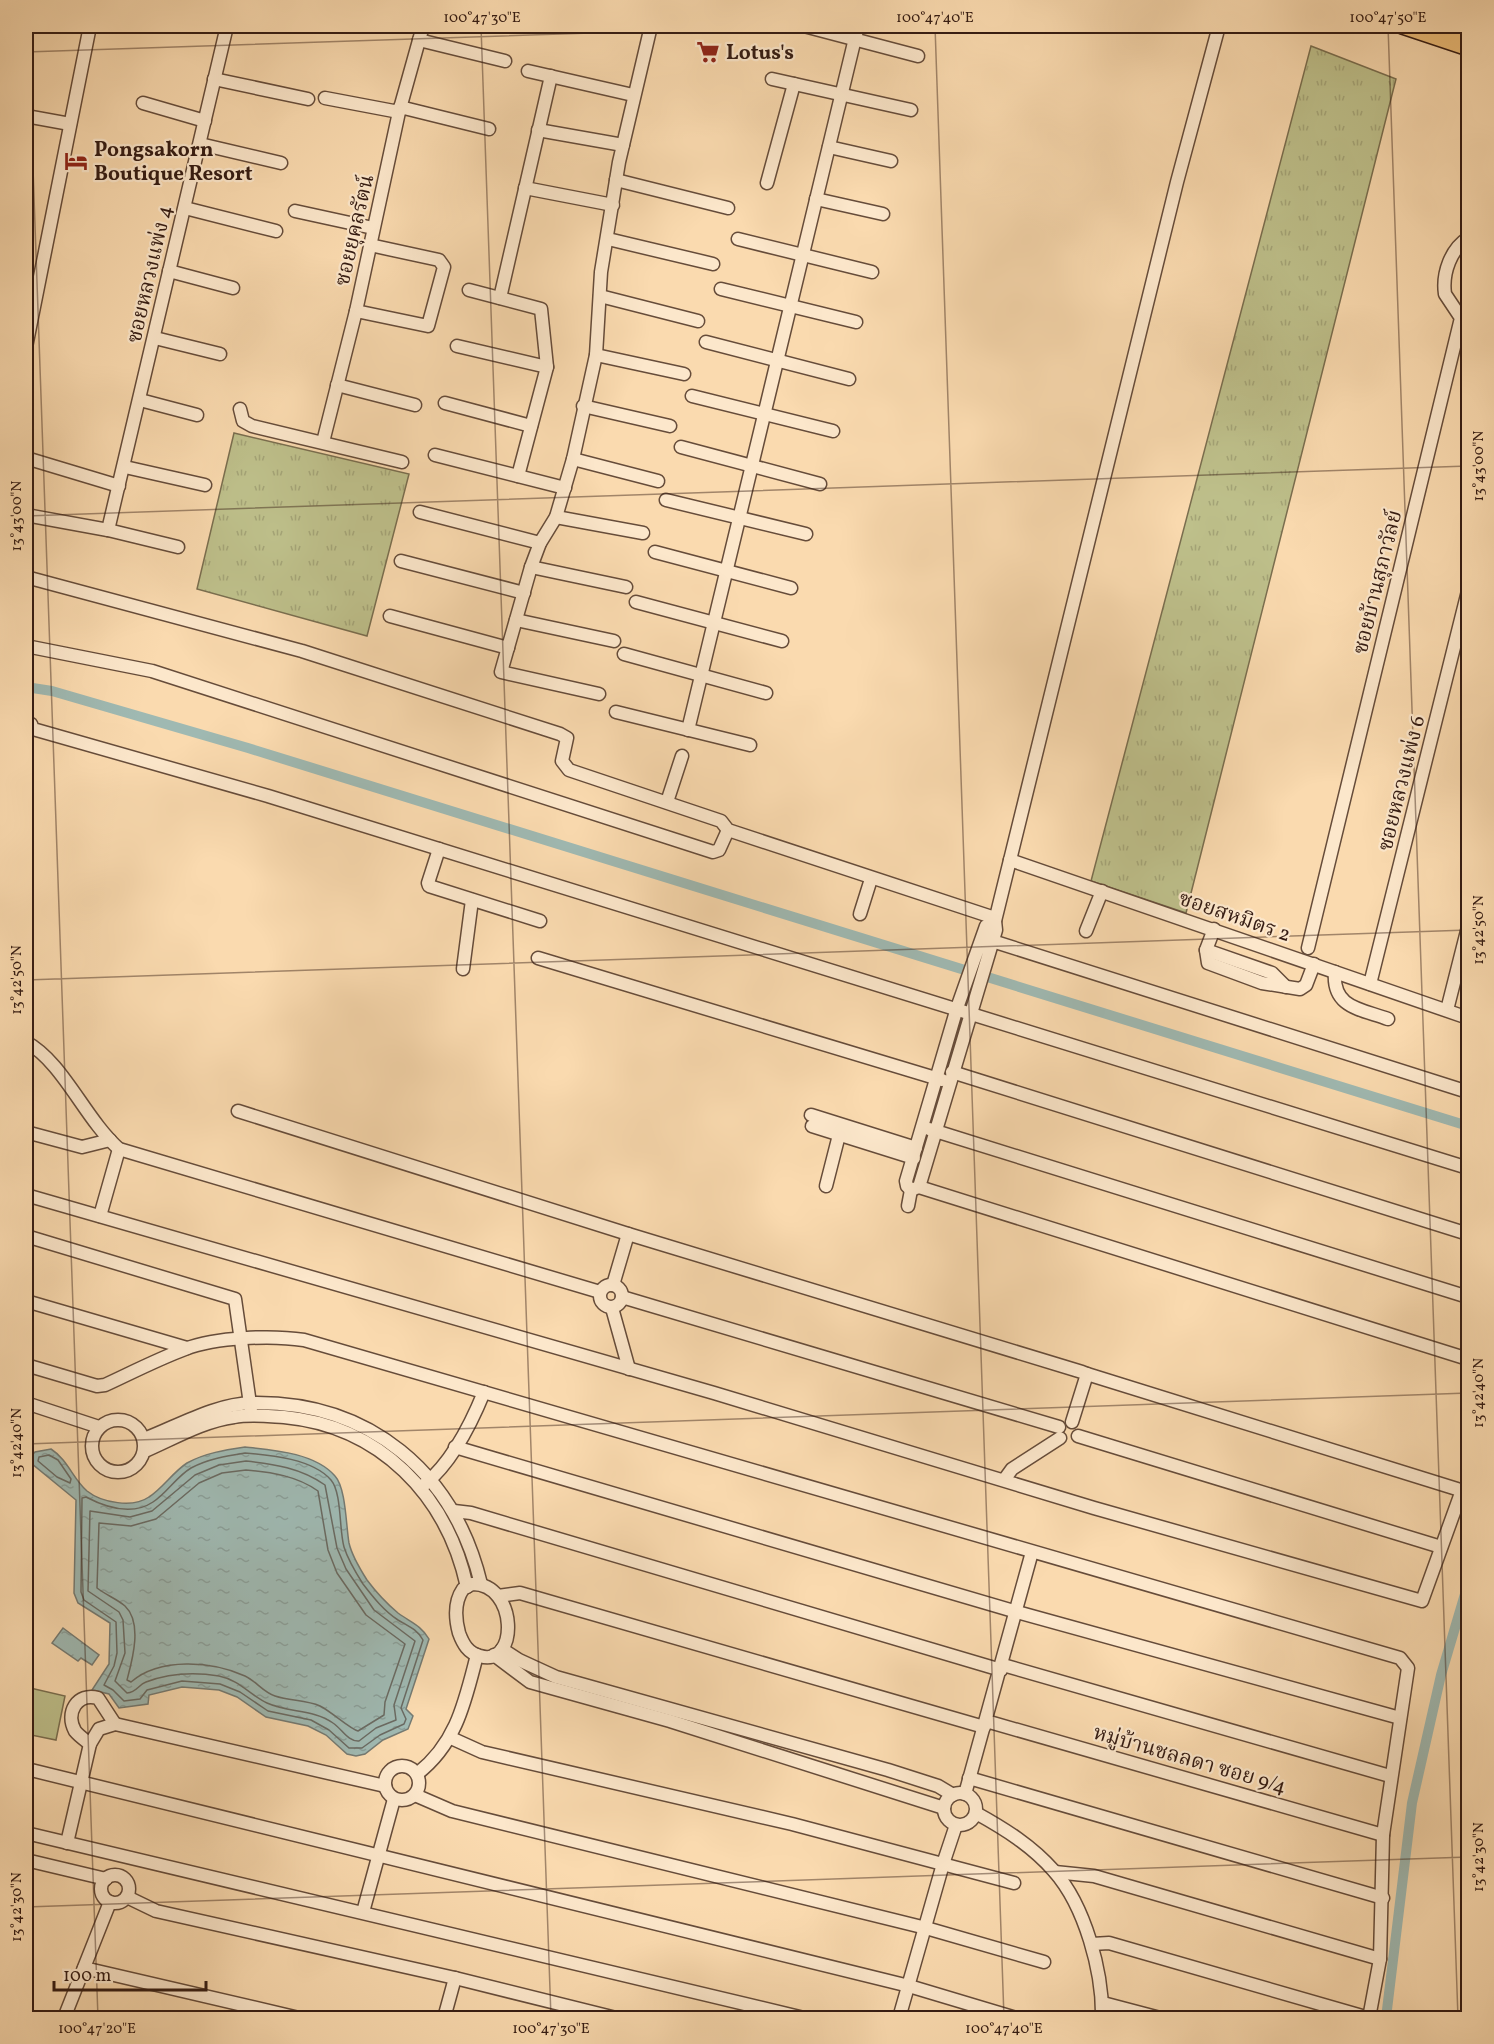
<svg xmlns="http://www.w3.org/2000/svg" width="1494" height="2044" viewBox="0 0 1494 2044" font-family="Vollkorn,'Noto Serif Thai',serif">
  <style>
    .grass { fill: url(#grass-tufts); stroke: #7a6e4f; stroke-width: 1.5 }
    .pitch { fill: #bec08b; stroke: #7a6e4f; stroke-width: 1.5 }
    .water { fill: url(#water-ripples); stroke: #757a72; stroke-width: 1.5 }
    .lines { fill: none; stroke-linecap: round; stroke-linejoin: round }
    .shore { stroke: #6a6a62; stroke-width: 1.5 }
    .canal { stroke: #9fb9b2; stroke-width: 10 }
    .minor-casing { stroke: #664c3a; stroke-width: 15 }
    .major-casing { stroke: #351c13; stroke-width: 18 }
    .minor { stroke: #fce7cb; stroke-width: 12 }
    .major { stroke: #edbd78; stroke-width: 15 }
    .ticks { fill: none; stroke: #351c13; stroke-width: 1.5; stroke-opacity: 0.45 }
    .labels { text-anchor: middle; stroke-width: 4.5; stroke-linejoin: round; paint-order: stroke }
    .poi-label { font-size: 21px; font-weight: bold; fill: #351c13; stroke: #fce7cb; text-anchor: start }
    .street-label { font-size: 21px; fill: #351c13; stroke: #fce7cb }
    .neatline { fill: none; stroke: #351c13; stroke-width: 2 }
    .ticks-label { font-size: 15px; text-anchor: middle; fill: #351c13 }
  </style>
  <defs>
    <pattern id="grass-tufts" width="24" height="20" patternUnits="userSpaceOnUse" patternTransform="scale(1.5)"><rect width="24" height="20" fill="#bec08b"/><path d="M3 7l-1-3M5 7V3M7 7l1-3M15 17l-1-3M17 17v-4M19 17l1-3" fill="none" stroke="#a4a477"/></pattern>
    <pattern id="water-ripples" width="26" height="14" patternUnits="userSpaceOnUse" patternTransform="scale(1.5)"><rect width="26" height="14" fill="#9fb9b2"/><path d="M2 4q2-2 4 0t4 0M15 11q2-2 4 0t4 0" fill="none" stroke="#8a9e98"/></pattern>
  </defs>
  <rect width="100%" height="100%" fill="#fadaaf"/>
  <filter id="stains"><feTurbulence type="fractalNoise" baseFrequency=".00333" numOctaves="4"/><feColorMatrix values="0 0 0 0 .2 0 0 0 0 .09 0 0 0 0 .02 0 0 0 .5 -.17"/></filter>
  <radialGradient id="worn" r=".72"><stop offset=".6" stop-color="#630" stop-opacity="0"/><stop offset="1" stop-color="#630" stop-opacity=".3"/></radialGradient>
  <!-- grass -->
  <g class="grass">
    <path d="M1311,46L1396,79L1186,913L1091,881Z"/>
    <path d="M234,433L409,474L367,636L197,589Z"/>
  </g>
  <!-- pitch -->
  <path class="pitch" d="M26,1687L65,1696L56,1740L26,1734Z"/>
  <!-- water -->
  <g class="water">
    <path d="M245,1447C274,1450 315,1453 335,1476C346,1488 346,1526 349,1543C352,1556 360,1569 367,1580C376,1592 386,1603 398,1613C410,1622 421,1625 429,1639L406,1709L413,1716L408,1729L383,1740L365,1754L356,1756L347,1754L326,1735L308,1726L266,1717L237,1697L219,1690L182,1687L149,1695L148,1704L119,1708L109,1694L92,1690L109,1664L110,1623L78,1603L74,1593L76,1500L31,1463L30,1457L35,1452L51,1449C68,1460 73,1479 87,1491C102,1503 133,1508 149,1497C163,1488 173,1472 187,1463C205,1453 225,1450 245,1447Z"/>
    <path d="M63,1628L99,1655L92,1665L81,1658L78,1661L52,1643Z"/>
  </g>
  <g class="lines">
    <!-- shore -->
    <g class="shore">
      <path d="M245,1453C271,1455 313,1459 331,1480C342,1493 339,1530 344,1547C348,1560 356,1573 363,1584C373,1597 384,1611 398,1620C408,1626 417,1629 423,1640L401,1708L406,1719L404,1724L380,1735L362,1748H349L329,1730L311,1720L268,1711L240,1692L220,1684L182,1681L147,1690L140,1699L124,1701L113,1690L104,1685L114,1666L117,1653L116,1622L84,1600L81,1592L82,1498L86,1497C105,1507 132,1516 153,1502C167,1493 176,1477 191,1468C208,1459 226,1456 245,1453Z"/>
      <path d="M49,1455L58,1460L71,1479L70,1483L57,1477L38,1461L39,1457Z"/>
      <path d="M246,1461C274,1464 301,1468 325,1485L337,1548L346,1569L374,1610L415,1641L394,1705L396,1720L376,1728L359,1741C348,1742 342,1729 333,1723C313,1709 289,1713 267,1703C250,1695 239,1680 219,1676C194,1672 170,1673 146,1682C138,1685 137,1692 127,1693L115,1681L125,1653L123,1620L119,1612L88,1591L90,1511L130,1517L152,1511L195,1475L219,1465Z"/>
      <path d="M246,1470C271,1472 297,1476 318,1491L328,1550L337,1573L366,1615L405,1644L385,1702L384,1715L358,1731C350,1729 332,1712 320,1706C306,1700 290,1701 275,1696C263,1692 256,1681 245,1676C212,1661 160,1657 131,1682L127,1680C132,1661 143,1623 125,1606C117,1599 106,1595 97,1588L99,1523L131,1526L156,1519L199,1483L222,1473Z"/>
    </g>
    <!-- canal -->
    <g class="canal">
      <path d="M26,687L52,691L248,748L1468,1126"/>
      <path d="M1386,2018L1412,1803L1441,1675L1468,1584"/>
    </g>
    <!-- minor casing -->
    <g class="minor-casing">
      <g id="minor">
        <path d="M804,26L918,56"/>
        <path d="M419,40L505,61"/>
        <path d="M528,71L633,95"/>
        <path d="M214,79L308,99"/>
        <path d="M772,79L911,110"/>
        <path d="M325,98L399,112"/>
        <path d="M143,103L205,121"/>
        <path d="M400,107L489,129"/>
        <path d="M26,116L70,124"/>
        <path d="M538,130L623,145"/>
        <path d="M200,144L281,163"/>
        <path d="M829,147L891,161"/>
        <path d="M616,180L728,208"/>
        <path d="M767,183L794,84"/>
        <path d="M525,188L613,205"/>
        <path d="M816,199L883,214"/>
        <path d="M185,208L276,231"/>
        <path d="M295,211L373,228"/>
        <path d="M608,239L713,264"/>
        <path d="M738,239L872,272"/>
        <path d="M169,271L233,288"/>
        <path d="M721,289L856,322"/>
        <path d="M469,290L541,309L547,367L518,476"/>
        <path d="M600,296L698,321"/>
        <path d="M500,298L551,76"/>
        <path d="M356,311L428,326L444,267L439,260L370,245"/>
        <path d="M155,338L220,354"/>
        <path d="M706,342L849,379"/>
        <path d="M457,346L547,367"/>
        <path d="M26,347L90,26"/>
        <path d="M596,355L684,374"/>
        <path d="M337,385L415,405"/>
        <path d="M692,396L833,431"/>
        <path d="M140,400L197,415"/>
        <path d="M445,403L531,426"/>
        <path d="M583,406L670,426"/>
        <path d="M240,409L243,421L252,426L402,462"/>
        <path d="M323,442L356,311L399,112L423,26"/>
        <path d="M681,447L820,484"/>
        <path d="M435,455L565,488"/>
        <path d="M26,458L119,486"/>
        <path d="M573,459L658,481"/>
        <path d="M125,467L205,485"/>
        <path d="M666,500L806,534"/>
        <path d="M420,512L540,543"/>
        <path d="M26,515L108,530L178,547"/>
        <path d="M556,517L643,533"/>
        <path d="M108,530L227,26"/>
        <path d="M655,552L791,588"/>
        <path d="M401,561L524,593"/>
        <path d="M531,567L626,587"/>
        <path d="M26,577L302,651L560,734L567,738L562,761L569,770L721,821L728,830L995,918"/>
        <path d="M636,602L782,641"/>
        <path d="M390,616L508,648"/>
        <path d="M516,620L614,641"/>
        <path d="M26,646L152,671L713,852L719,850L728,830"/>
        <path d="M624,654L766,693"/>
        <path d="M599,694L501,672L531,567L540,543L556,517L573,459L596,355L601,272L619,162L651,26"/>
        <path d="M616,712L750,745"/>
        <path d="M26,722L31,724L33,729L268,796L1468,1168"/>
        <path d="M688,730L858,26"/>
        <path d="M667,802L682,756"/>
        <path d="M439,849L428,883L429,886L540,921"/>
        <path d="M1010,860L1468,1018"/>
        <path d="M860,914L871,879"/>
        <path d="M995,921L1177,182L1219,26"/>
        <path d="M995,921L996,930L919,1187L911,1190L907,1186L906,1181L957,1008L986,926Z"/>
        <path d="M1214,929L1206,950L1208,963L1262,983L1300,989L1306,985L1314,964"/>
        <path d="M1086,931L1102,891"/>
        <path d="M986,939L1468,1092"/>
        <path d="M1308,948L1461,318L1445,294C1442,273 1451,249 1468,238"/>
        <path d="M1206,950L1272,973L1286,987"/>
        <path d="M538,958L942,1080"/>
        <path d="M463,969L472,900"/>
        <path d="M1335,972C1332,1008 1361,1009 1388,1019"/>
        <path d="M1370,984L1468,591"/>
        <path d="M1447,1010L1468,927"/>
        <path d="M26,1042C63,1062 85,1119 119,1149L600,1292"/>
        <path d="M952,1072L1468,1234"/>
        <path d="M238,1111L628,1234L1082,1372L1087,1374L1072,1422"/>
        <path d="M811,1115L916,1148"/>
        <path d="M812,1126L914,1158"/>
        <path d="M929,1129L1468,1297"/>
        <path d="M26,1132L82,1147L110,1140"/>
        <path d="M826,1186L839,1135"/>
        <path d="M919,1187L1468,1359"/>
        <path d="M26,1195L714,1393L1094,1508L1422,1601L1461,1493L1457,1489L1087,1374"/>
        <path d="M908,1206L911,1190"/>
        <path d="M100,1216L119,1149"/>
        <path d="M26,1236L235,1299L251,1411"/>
        <circle cx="611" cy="1296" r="11"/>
        <path d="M613,1285L628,1234"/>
        <path d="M622,1297L1059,1427"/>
        <path d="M26,1301L187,1348"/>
        <path d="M612,1308L629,1369"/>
        <path d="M26,1365L97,1386L105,1385C131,1373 158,1359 185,1349C216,1337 272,1335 304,1340L1400,1658L1408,1668L1383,1835L1380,1959L1369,2018"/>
        <path d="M26,1403L99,1427"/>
        <circle cx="118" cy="1446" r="26"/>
        <path d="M1078,1436L1441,1547"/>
        <path d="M144,1439C178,1426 215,1404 252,1403C369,1401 454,1472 481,1584"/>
        <path d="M455,1447L1017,1612L1400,1718"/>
        <path d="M145,1451C173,1439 203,1421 234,1417C250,1414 267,1416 284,1417C380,1426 447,1495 467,1587"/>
        <path d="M1004,1480L1012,1469L1060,1438"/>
        <path d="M425,1484C452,1462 471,1424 484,1392"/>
        <path d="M454,1511L471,1513L1001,1670"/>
        <path d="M472,1584C518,1583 519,1668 480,1656C468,1653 463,1644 459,1633C455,1618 454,1602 463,1589Z"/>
        <path d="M498,1596L520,1593L984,1727"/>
        <path d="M502,1649L519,1660L556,1677L888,1770L938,1786L953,1795"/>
        <path d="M494,1655L530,1682L670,1721L944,1808"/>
        <path d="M1003,1665L1390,1776"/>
        <path d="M986,1721L1383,1835"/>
        <path d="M451,1738L482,1752L792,1824L1014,1883"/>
        <path d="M90,1744C85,1740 79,1736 75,1731C65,1713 77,1692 98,1698L115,1724"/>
        <circle cx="402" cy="1783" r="17"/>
        <path d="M27,1769L909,1986L1016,2018"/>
        <path d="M417,1774C457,1743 465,1701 477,1655"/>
        <path d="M969,1778L1383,1898"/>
        <circle cx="960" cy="1809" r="16"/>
        <path d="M965,1794L1032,1552"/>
        <path d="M415,1795L452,1811L926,1928L1044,1962"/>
        <path d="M976,1813C1005,1829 1032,1846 1054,1871C1085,1906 1103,1972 1102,2018"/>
        <path d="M26,1833L804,2018"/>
        <path d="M67,1843L90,1744L99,1729L115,1724L385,1786"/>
        <path d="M26,1860L106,1879"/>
        <path d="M1055,1872L1094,1876L1380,1959"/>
        <circle cx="115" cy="1889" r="14"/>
        <path d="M127,1897L156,1911L455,1978L616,2018"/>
        <path d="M363,1912L394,1799"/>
        <path d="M1092,1944L1109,1943L1369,2018"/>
        <path d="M84,1968L299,2018"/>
        <path d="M1103,2003L1160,2018"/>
        <path d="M64,2018L110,1902"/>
        <path d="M444,2018L455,1978"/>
        <path d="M899,2018L943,1864L956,1825"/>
      </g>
    </g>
    <!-- major casing -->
    <g class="major-casing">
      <g id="major">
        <path d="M1402,26L1468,48"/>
        <path d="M1445,26L1468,34"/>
      </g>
    </g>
    <!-- minor -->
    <use href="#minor" class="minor"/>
    <!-- major -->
    <use href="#major" class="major"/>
  </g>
  <!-- ticks -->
  <path class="ticks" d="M28,26L98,2018M481,26L551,2018M935,26L1004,2018M1388,26L1458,2018M26,52L799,26M26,516L1468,466M26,980L1468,930M26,1444L1468,1393M26,1907L1468,1857"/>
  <!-- icons -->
  <defs>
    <g id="supermarket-bare" transform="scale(1.8)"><path d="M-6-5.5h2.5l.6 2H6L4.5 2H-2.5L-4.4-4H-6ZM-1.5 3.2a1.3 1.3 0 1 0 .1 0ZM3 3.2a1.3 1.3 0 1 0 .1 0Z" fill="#8f2418" stroke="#fce7cb" stroke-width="2.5" paint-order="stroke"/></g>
    <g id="hotel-bare" transform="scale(1.8)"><path d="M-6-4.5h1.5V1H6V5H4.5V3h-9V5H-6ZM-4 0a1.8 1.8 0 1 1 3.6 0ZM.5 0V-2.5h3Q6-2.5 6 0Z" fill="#8f2418" stroke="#fce7cb" stroke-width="2.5" paint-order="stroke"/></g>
  </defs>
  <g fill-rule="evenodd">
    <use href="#supermarket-bare" x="708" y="52"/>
    <use href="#hotel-bare" x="76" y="161"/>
  </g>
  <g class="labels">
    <!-- poi labels -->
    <g class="poi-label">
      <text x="726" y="59">Lotus's</text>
      <text x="94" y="156">Pongsakorn<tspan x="94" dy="24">Boutique Resort</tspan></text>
    </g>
    <!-- street labels -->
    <g class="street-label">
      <text transform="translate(354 230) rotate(-77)" y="7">ซอยยุคลรัตน์</text>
      <text transform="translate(149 274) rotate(-77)" y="7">ซอยหลวงแพ่ง 4</text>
      <text transform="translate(1377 582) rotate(-76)" y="7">ซอยบ้านสุภาวัลย์</text>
      <text transform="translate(1401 783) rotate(-76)" y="7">ซอยหลวงแพ่ง 6</text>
      <text transform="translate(1235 916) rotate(19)" y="7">ซอยสหมิตร 2</text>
      <text transform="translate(1190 1759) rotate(16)" y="7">หมู่บ้านชลลดา ซอย 9/4</text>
    </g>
  </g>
  <!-- margin -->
  <rect width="1494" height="2044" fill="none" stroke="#fadaaf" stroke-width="66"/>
  <!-- scale -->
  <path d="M54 1981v9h152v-9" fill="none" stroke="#351c13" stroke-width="3"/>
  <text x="63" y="1981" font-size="18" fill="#351c13" stroke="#fce7cb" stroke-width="4.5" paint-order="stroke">100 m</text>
  <rect x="33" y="33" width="1428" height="1978" class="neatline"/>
  <g class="ticks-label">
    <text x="482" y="22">100°47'30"E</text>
    <text x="935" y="22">100°47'40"E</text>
    <text x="1388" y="22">100°47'50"E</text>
    <text transform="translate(1478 466) rotate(-90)" y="5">13°43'00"N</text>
    <text transform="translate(16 516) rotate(-90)" y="5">13°43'00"N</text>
    <text transform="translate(1478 930) rotate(-90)" y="5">13°42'50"N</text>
    <text transform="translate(16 980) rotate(-90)" y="5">13°42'50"N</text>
    <text transform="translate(1478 1393) rotate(-90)" y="5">13°42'40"N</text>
    <text transform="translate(16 1443) rotate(-90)" y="5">13°42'40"N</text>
    <text transform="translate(1478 1857) rotate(-90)" y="5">13°42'30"N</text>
    <text transform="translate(16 1907) rotate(-90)" y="5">13°42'30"N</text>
    <text x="97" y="2033">100°47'20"E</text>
    <text x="551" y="2033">100°47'30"E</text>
    <text x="1004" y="2033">100°47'40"E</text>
  </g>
  <rect width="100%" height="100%" filter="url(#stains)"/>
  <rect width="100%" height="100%" fill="url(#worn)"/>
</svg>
